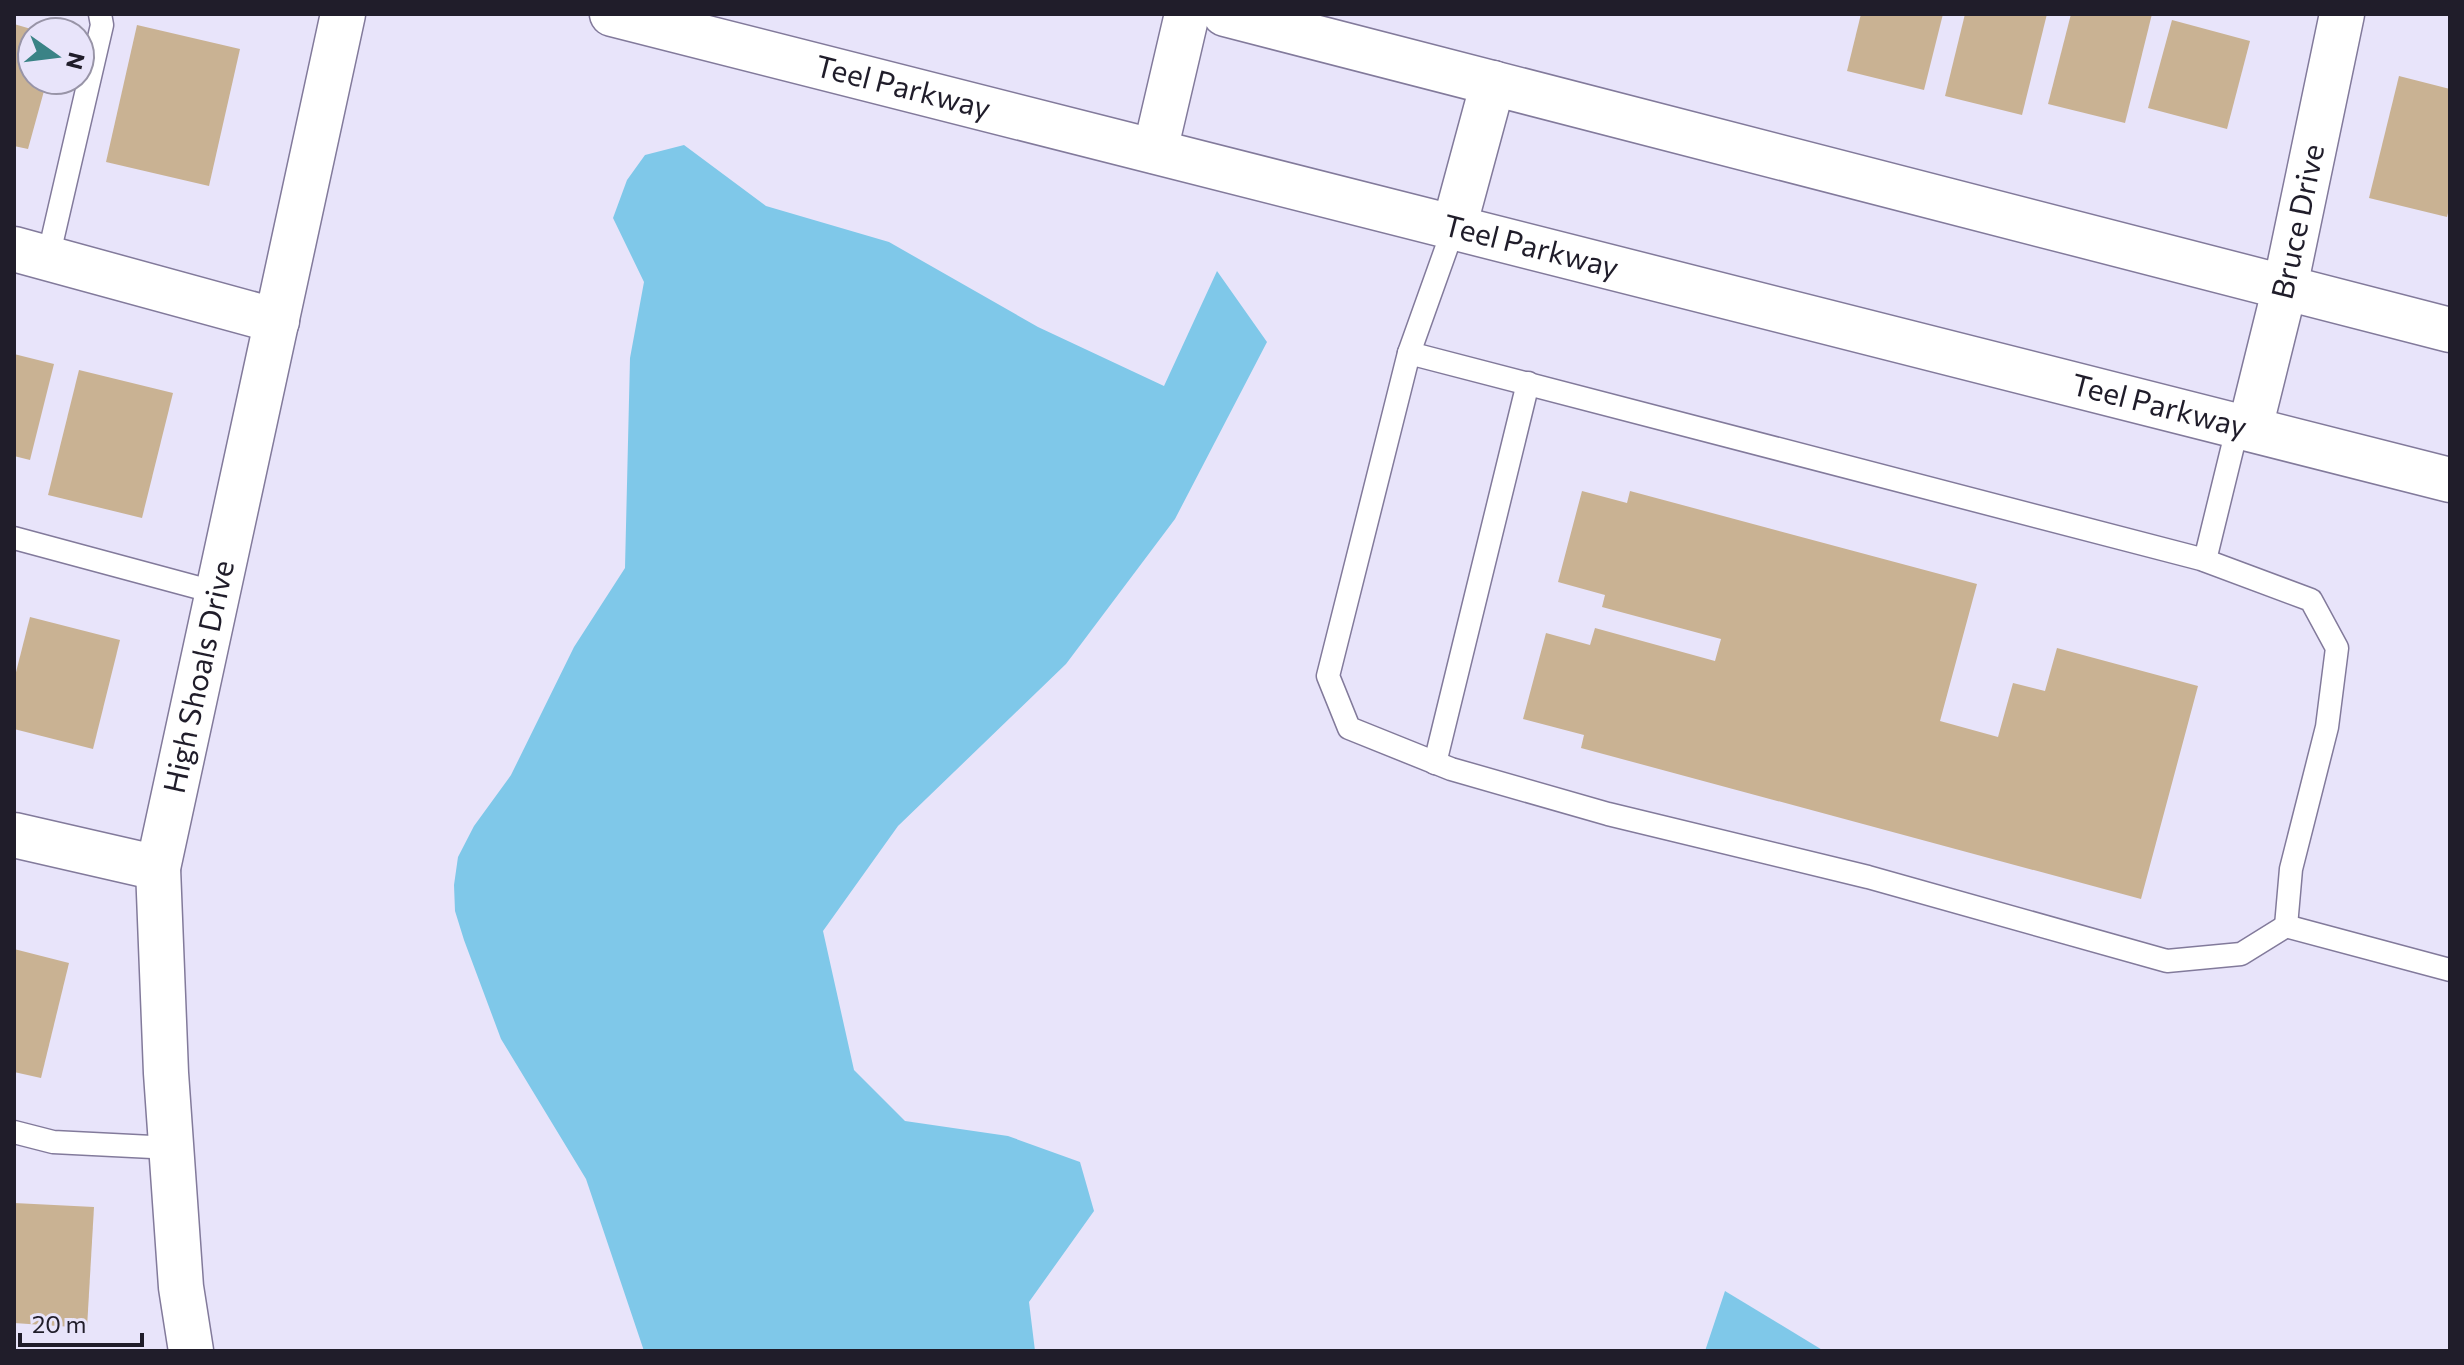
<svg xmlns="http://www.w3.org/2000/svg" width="2464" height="1365" viewBox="0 0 2464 1365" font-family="Commissioner,sans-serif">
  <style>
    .water { fill: #7fc8e9 }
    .building { fill: #c9b293 }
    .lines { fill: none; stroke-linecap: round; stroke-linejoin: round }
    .lane-casing { stroke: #827a9b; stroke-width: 25 }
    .street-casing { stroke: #827a9b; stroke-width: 47 }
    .secondary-casing { stroke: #827a9b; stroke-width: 47 }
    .lane { stroke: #fff; stroke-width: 22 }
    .street { stroke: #fff; stroke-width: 44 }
    .secondary { stroke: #fff; stroke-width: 44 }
    .labels { text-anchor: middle; stroke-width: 6; stroke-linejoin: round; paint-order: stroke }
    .street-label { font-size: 30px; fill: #201d2a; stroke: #e8e4fa }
  </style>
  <rect width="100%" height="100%" fill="#e8e4fa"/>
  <!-- water -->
  <g class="water">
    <path d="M684,145L766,206L889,242L1038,327L1164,386L1217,271L1267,342L1175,519L1066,664L898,826L823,931L854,1070L905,1121L1008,1136L1080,1162L1094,1211L1029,1302L1035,1351H644L586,1179L501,1039L464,940L455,911L454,885L458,857L474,826L511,775L574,647L625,568L630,358L644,282L613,218L627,180L645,155Z"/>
    <path d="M1725,1291L1824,1351H1705Z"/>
  </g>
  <!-- building -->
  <g class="building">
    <path d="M1861,14H1943L1924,90L1847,71Z"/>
    <path d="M1965,14H2047L2022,115L1945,96Z"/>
    <path d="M2071,14H2152L2125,123L2048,104Z"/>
    <path d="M2172,20L2250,41L2227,129L2148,108Z"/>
    <path d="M14,24L38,31L32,32V80H47L28,149L14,146Z"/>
    <path d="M137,25L240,49L209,186L106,162Z"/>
    <path d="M2399,76L2450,89V205L2447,217L2369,198Z"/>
    <path d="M14,354L54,364L30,460L14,456Z"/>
    <path d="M79,370L173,393L142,518L48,495Z"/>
    <path d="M1582,491L1627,503L1630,491L1977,584L1940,721L1998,737L2013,683L2045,691L2057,648L2198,686L2141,899L1581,748L1584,735L1523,719L1546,633L1590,645L1595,628L1715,661L1721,639L1602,607L1605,595L1558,582Z"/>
    <path d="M30,617L120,640L93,749L14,729V680Z"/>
    <path d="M14,949L69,963L41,1078L14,1072Z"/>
    <path d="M14,1203L94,1207L87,1328L14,1323Z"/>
  </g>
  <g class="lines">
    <!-- lane casing -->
    <g class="lane-casing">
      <g id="lane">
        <path d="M1454,227L1409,353L1328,676L1349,728L1451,769L1608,814L1868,877L2167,961L2241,954L2286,926L2450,970"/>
        <path d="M48,258L102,25L100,14"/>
        <path d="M1409,353L2201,559L2311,600L2337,648L2327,727L2291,869L2286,926"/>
        <path d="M14,538L218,593"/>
        <path d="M2205,560L2238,425"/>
        <path d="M1435,763L1528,383"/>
        <path d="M14,1132L53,1142L172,1148"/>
      </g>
    </g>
    <!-- street casing -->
    <g class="street-casing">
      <g id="street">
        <path d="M1155,151L1187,14"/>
        <path d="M14,249L277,321"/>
        <path id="s1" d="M2250,428L2285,287L2342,14"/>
        <path d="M14,835L158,868"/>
        <path id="s2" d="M191,1351L181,1287L166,1073L158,868L343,14"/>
      </g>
    </g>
    <!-- secondary casing -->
    <g class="secondary-casing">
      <g id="secondary">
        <path id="s3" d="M612,14L2450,480"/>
        <path d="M1225,14L2450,330"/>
        <path d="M1454,227L1493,83"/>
      </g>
    </g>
    <!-- lane -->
    <use href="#lane" class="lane"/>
    <!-- street -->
    <use href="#street" class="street"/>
    <!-- secondary -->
    <use href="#secondary" class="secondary"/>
  </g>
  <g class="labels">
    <!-- street labels -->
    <g class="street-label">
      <text dy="10" stroke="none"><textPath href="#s3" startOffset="300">Teel Parkway</textPath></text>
      <text dy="10" stroke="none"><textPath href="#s1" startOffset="212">Bruce Drive</textPath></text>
      <text dy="10" stroke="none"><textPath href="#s3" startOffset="948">Teel Parkway</textPath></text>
      <text dy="10" stroke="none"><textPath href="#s3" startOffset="1596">Teel Parkway</textPath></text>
      <text dy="10" stroke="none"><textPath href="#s2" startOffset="680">High Shoals Drive</textPath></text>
    </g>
  </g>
  <!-- border -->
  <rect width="2464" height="1365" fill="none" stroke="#201d2a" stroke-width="32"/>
  <!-- north arrow -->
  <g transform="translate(56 56) rotate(104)"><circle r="38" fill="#e8e4fa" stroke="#9894a7" stroke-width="2"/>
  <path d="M0-6L14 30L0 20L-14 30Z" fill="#3a8386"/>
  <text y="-12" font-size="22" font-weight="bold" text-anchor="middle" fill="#201d2a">N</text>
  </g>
  <!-- scale -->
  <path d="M20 1333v12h122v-12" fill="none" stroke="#201d2a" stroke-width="4"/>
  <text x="32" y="1333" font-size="24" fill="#201d2a" stroke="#e8e4fa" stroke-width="6" paint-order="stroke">20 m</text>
</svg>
